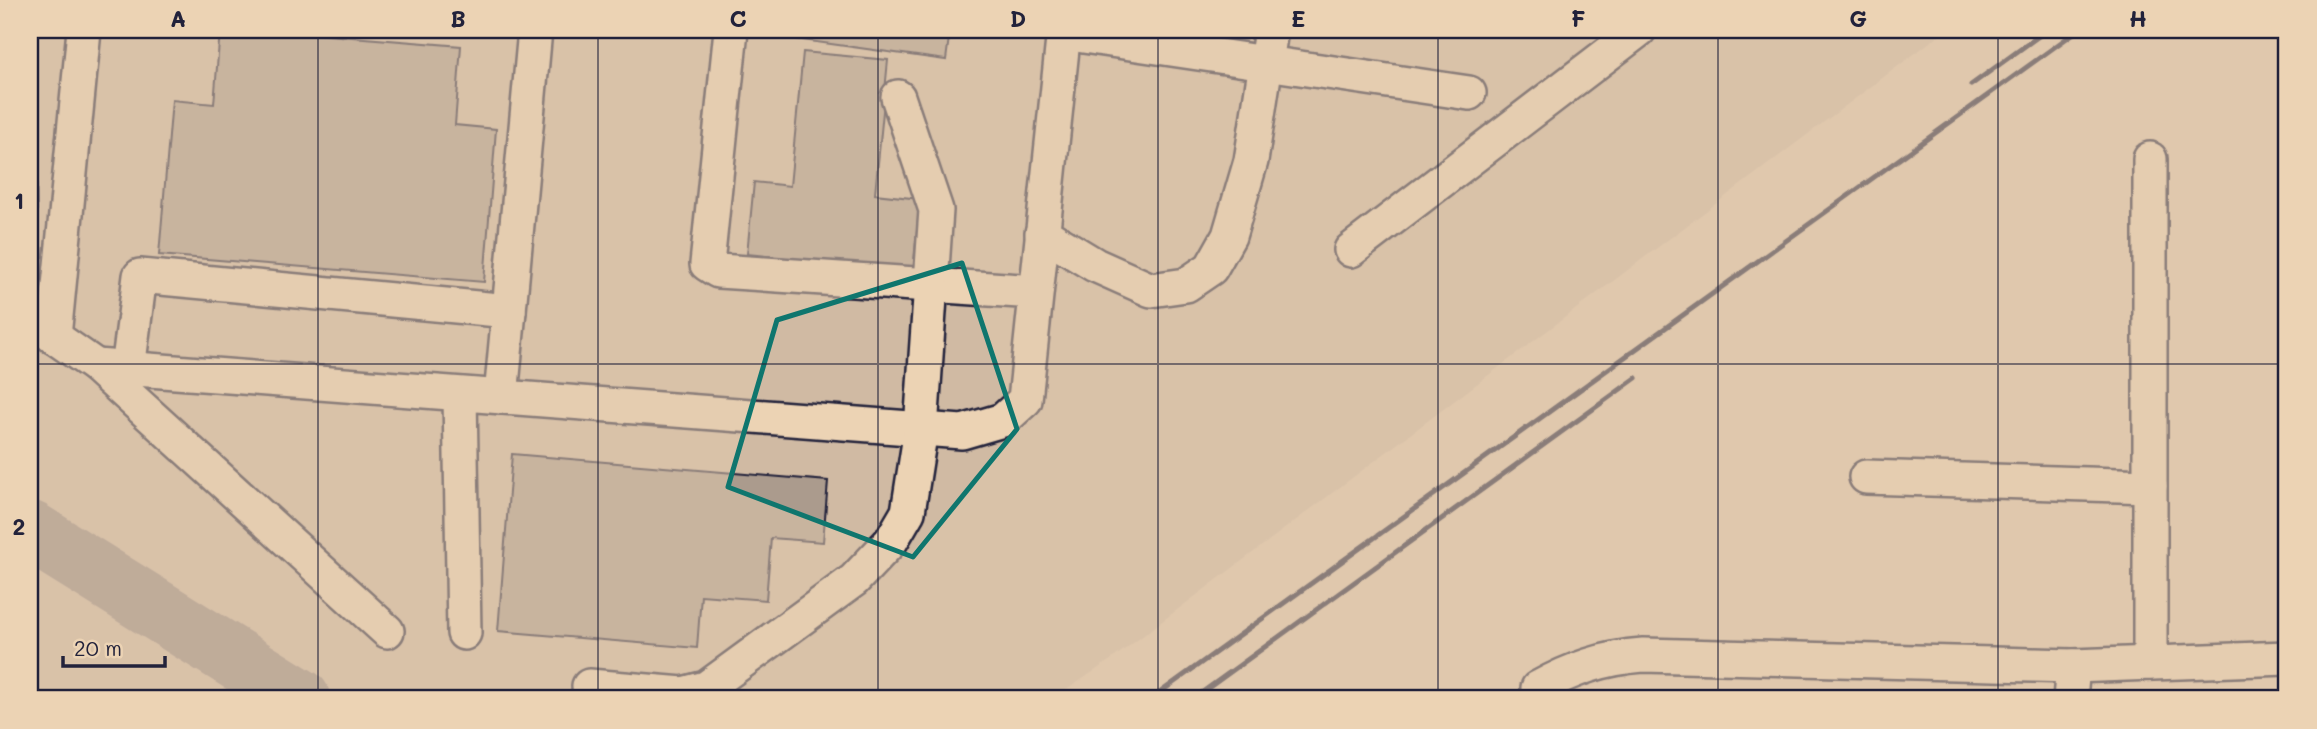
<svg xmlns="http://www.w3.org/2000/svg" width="2317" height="729" viewBox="0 0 2317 729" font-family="Mali,sans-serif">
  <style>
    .built { fill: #d0baa3 }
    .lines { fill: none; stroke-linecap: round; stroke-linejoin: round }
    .river { stroke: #978982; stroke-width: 61 }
    .building { fill: #ab9b8d; stroke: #22223b; stroke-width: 2 }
    .minor-casing { stroke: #22223b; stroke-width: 38 }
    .minor { stroke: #ecd3b4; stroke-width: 33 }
    .rail { stroke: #22223b; stroke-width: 5 }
    .marked { fill: none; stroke: #0f766e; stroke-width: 5; stroke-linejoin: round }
    .grid { fill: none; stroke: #22223b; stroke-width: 2; stroke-opacity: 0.55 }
    .neatline { fill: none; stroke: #22223b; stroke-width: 2.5 }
    .grid-label { font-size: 23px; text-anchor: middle; font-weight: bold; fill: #22223b }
  </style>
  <rect width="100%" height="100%" fill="#e0c8ad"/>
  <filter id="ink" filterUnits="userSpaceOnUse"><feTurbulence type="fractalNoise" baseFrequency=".0143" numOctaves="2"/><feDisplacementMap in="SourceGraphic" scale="14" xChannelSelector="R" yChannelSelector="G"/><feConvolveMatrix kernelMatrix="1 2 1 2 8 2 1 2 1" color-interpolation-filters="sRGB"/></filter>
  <g filter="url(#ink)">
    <!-- built -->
    <path class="built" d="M30,30H1946L1112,659L1053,699H30Z"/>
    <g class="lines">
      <!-- river -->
      <path class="river" d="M30,531L300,699"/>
    </g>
    <!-- building -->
    <g class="building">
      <path d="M30,30H34L37,217H30Z"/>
      <path d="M220,30H267L461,46L455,125L496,129L484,282L159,255L172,100L214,104Z"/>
      <path d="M767,30H950L946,60L766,35Z"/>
      <path d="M803,52L888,60L875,194L920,199L913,271L747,254L754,182L790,186Z"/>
      <path d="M512,454L828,481L823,542L771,538L766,600L701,595L697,648L498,631Z"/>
    </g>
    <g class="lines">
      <!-- minor casing -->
      <g class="minor-casing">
        <g id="minor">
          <path d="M731,30L707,264L718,271L1036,292"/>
          <path d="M1063,33L1469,93"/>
          <path d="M2150,159V663"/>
          <path d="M1042,233L1095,265L1151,290L1186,285L1211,268L1229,236L1251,161L1271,30"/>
          <path d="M1351,250L1639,30"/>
          <path d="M30,320L96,366L387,631"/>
          <path d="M54,337L84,30"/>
          <path d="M96,366L962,432L1003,420L1025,400L1064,30"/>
          <path d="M128,369L140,276L509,311"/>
          <path d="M460,395L464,633"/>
          <path d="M501,397L535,30"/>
          <path d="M1866,477L2150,486"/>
          <path d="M589,686L683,694L706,688L854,580L891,541L908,512L921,429L936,210L898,97"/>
          <path d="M1538,688C1572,669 1604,658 1643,655L2073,666L2287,658"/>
          <path d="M2070,699L2073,666"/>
        </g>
      </g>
      <!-- minor -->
      <use href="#minor" class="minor"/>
      <!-- rail -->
      <g class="rail">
        <path d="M1971,85L2047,30"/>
        <path d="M1151,699L2078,30"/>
        <path d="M1193,699L1636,378"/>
      </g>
    </g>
  </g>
  <!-- marked area -->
  <path d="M0 0H2317V729H0ZM962,263L1017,429L913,557L728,487L777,320Z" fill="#e0c8ad" fill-opacity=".55" fill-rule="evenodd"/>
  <path class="marked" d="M962,263L1017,429L913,557L728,487L777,320Z"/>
  <!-- grid -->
  <path class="grid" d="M318,30V699M598,30V699M878,30V699M1158,30V699M1438,30V699M1718,30V699M1998,30V699M30,364H2287"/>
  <!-- margin -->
  <rect width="2317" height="729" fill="none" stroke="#ecd3b4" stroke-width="77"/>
  <!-- scale -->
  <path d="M63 656v10h102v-10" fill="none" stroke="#22223b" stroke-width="3.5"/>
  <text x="74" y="656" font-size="21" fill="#22223b" stroke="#ecd3b4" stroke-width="5" paint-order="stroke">20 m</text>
  <rect x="38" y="38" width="2240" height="652" class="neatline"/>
  <g class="grid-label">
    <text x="178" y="27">A</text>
    <text x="458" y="27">B</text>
    <text x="738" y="27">C</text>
    <text x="1018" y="27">D</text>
    <text x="1298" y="27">E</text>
    <text x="1578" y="27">F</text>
    <text x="1858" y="27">G</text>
    <text x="2138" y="27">H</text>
    <text x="19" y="209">1</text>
    <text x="19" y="535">2</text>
  </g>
</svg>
